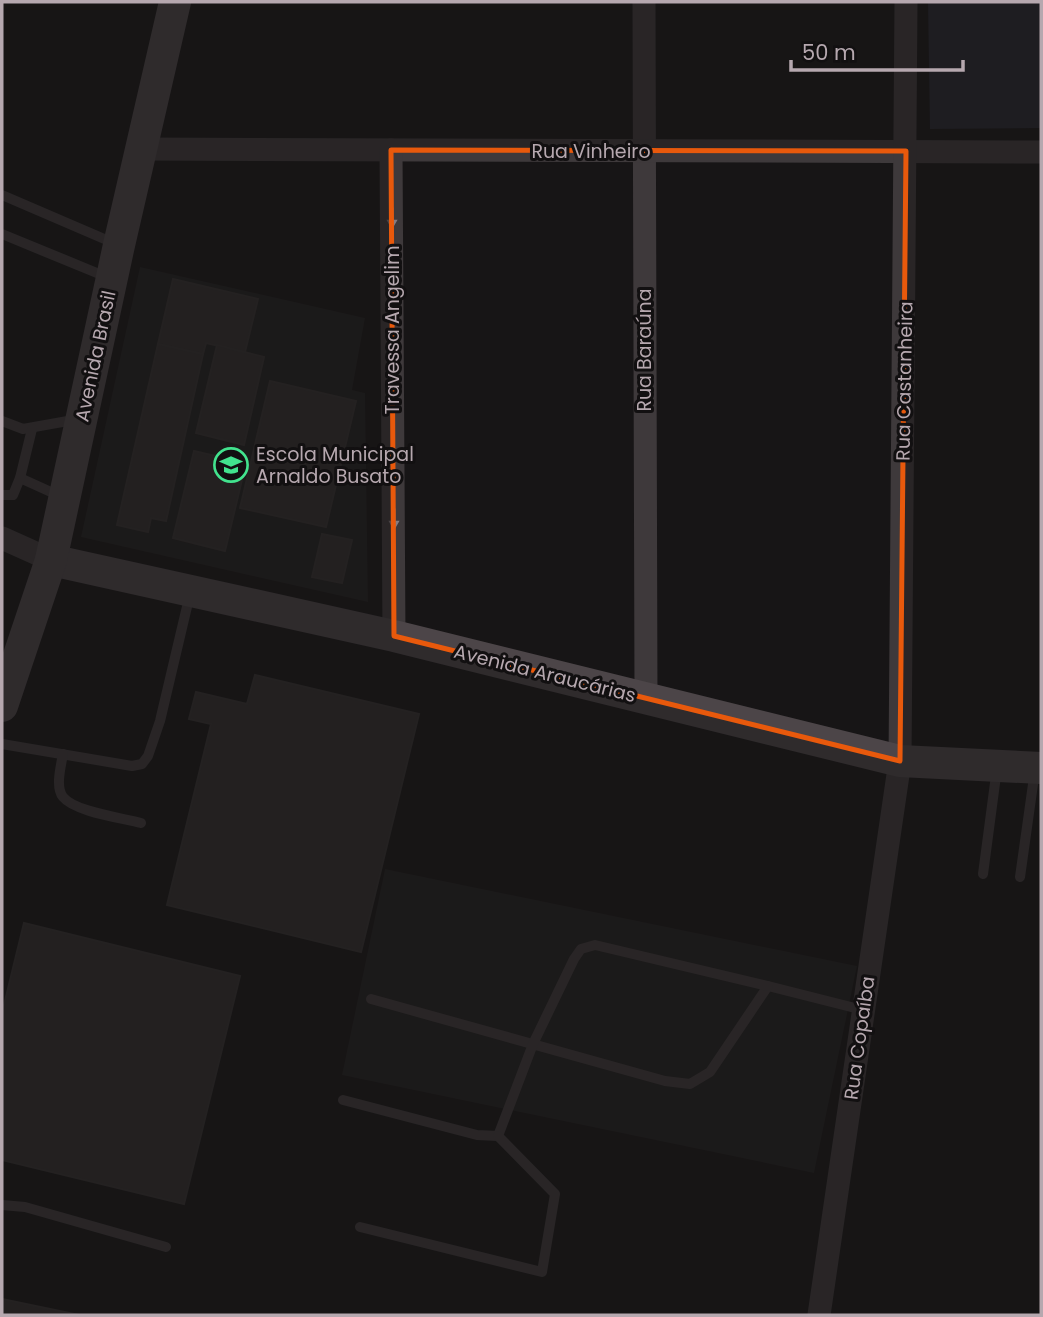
<svg xmlns="http://www.w3.org/2000/svg" width="1043" height="1317" viewBox="0 0 1043 1317" font-family="Poppins,sans-serif">
  <style>
    .built { fill: #211f1f }
    .green { fill: #26262f }
    .building { fill: #312e2e; stroke: #333030; stroke-width: 2 }
    .lines { fill: none; stroke-linecap: round; stroke-linejoin: round }
    .lane { stroke: #3e393b; stroke-width: 10 }
    .street { stroke: #3e393b; stroke-width: 23 }
    .secondary { stroke: #4c4548; stroke-width: 32 }
    .oneway { fill: #867c81 }
    .marked { fill: none; stroke: #e8590c; stroke-width: 5; stroke-linejoin: round }
    .labels { text-anchor: middle; stroke-width: 6; stroke-linejoin: round; paint-order: stroke }
    .street-label { font-size: 19px; fill: #b6a8af; stroke: #121011 }
    .poi-label { font-size: 19px; fill: #b6a8af; stroke: #121011; text-anchor: start }
  </style>
  <rect width="100%" height="100%" fill="#171516"/>
  <!-- built -->
  <g class="built">
    <path d="M140,267L365,318L352,390L365,393L368,602L81,537Z"/>
    <path d="M385,869L857,966L814,1173L342,1075Z"/>
  </g>
  <!-- green -->
  <path class="green" d="M928,2H1041V128L930,129Z"/>
  <!-- building -->
  <g class="building">
    <path d="M173,279L258,299L245,352L206,343L203,354L158,344Z"/>
    <path d="M158,344L203,354L166,521L151,518L148,532L117,525Z"/>
    <path d="M217,345L264,357L244,445L196,433Z"/>
    <path d="M270,381L356,401L326,527L240,508Z"/>
    <path d="M194,451L246,463L225,551L173,538Z"/>
    <path d="M322,534L352,540L342,583L312,577Z"/>
    <path d="M255,675L419,714L361,952L167,905L211,724L189,719L196,692L247,704Z"/>
    <path d="M24,923L240,976L184,1204L2,1160V1013Z"/>
    <path d="M2,1299L79,1315H2Z"/>
  </g>
  <g class="lines">
    <!-- lane -->
    <g class="lane">
      <path d="M2,195L116,244"/>
      <path d="M2,234L109,278"/>
      <path d="M2,421L23,429L79,419"/>
      <path d="M20,478L62,497"/>
      <path d="M2,495H13L20,478L32,429"/>
      <path d="M2,744L132,766L142,764L148,756L160,721L190,594"/>
      <path d="M63,754C61,766 55,787 63,797C75,812 123,818 141,823"/>
      <path d="M983,874L997,768"/>
      <path d="M1020,877L1035,770"/>
      <path d="M371,999L665,1081L690,1084L710,1072L768,986L863,1010"/>
      <path d="M343,1100L477,1135L498,1136L533,1044L574,959L581,949L595,945L768,986"/>
      <path d="M2,1205L25,1207L166,1247"/>
      <path d="M360,1227L542,1272L555,1194L498,1136"/>
    </g>
    <!-- street -->
    <g class="street">
      <path d="M644,2L646,698"/>
      <path d="M141,149L1041,152"/>
      <path d="M391,150L394,636"/>
      <path d="M2,538L51,560"/>
      <path d="M819,1315L900,761L906,2"/>
    </g>
    <!-- secondary -->
    <g class="secondary">
      <path d="M51,560L394,636L900,761L1041,768"/>
      <path d="M2,706L51,560L119,245L175,2"/>
    </g>
  </g>
  <!-- one-way arrows -->
  <defs><path id="oneway-solid" d="M-6-.8H1V-3.2L6.5 0L1 3.2V.8H-6Z" transform="scale(1.75)"/></defs>
  <g class="oneway">
    <use href="#oneway-solid" transform="translate(392 218) rotate(90)"/>
    <use href="#oneway-solid" transform="translate(394 519) rotate(90)"/>
  </g>
  <!-- marked area -->
  <path d="M0 0H1043V1317H0ZM391,150L906,151L900,761L394,636Z" fill="#171516" fill-opacity=".55" fill-rule="evenodd"/>
  <path class="marked" d="M391,150L906,151L900,761L394,636Z"/>
  <!-- icons -->
  <defs>
    <g id="school-ring" transform="scale(1.75)"><circle r="9.5" fill="#121011" stroke="#42e38e" stroke-width="1.5"/><path d="M0-5L7-2L0 1L-7-2ZM-4 1L0 2.5L4 1V4Q0 6-4 4Z" fill="#42e38e"/></g>
  </defs>
  <g fill-rule="evenodd">
    <use href="#school-ring" x="231" y="465"/>
  </g>
  <g class="labels">
    <!-- street labels -->
    <g class="street-label">
      <text x="591" y="158">Rua Vinheiro</text>
      <text transform="translate(392 330) rotate(-90)" y="7">Travessa Angelim</text>
      <text transform="translate(644 350) rotate(-90)" y="7">Rua Baraúna</text>
      <text transform="translate(95 356) rotate(-78)" y="7">Avenida Brasil</text>
      <text transform="translate(904 381) rotate(-89)" y="7">Rua Castanheira</text>
      <text transform="translate(545 673) rotate(14)" y="7">Avenida Araucárias</text>
      <text transform="translate(859 1038) rotate(-82)" y="7">Rua Copaíba</text>
    </g>
    <!-- poi labels -->
    <g class="poi-label">
      <text x="256" y="461">Escola Municipal<tspan x="256" dy="22">Arnaldo Busato</tspan></text>
    </g>
  </g>
  <!-- border -->
  <rect width="1043" height="1317" fill="none" stroke="#b6a8af" stroke-width="7"/>
  <!-- scale -->
  <path d="M791 60v10h172v-10" fill="none" stroke="#b6a8af" stroke-width="3.5"/>
  <text x="802" y="60" font-size="21" fill="#b6a8af" stroke="#121011" stroke-width="5" paint-order="stroke">50 m</text>
</svg>
